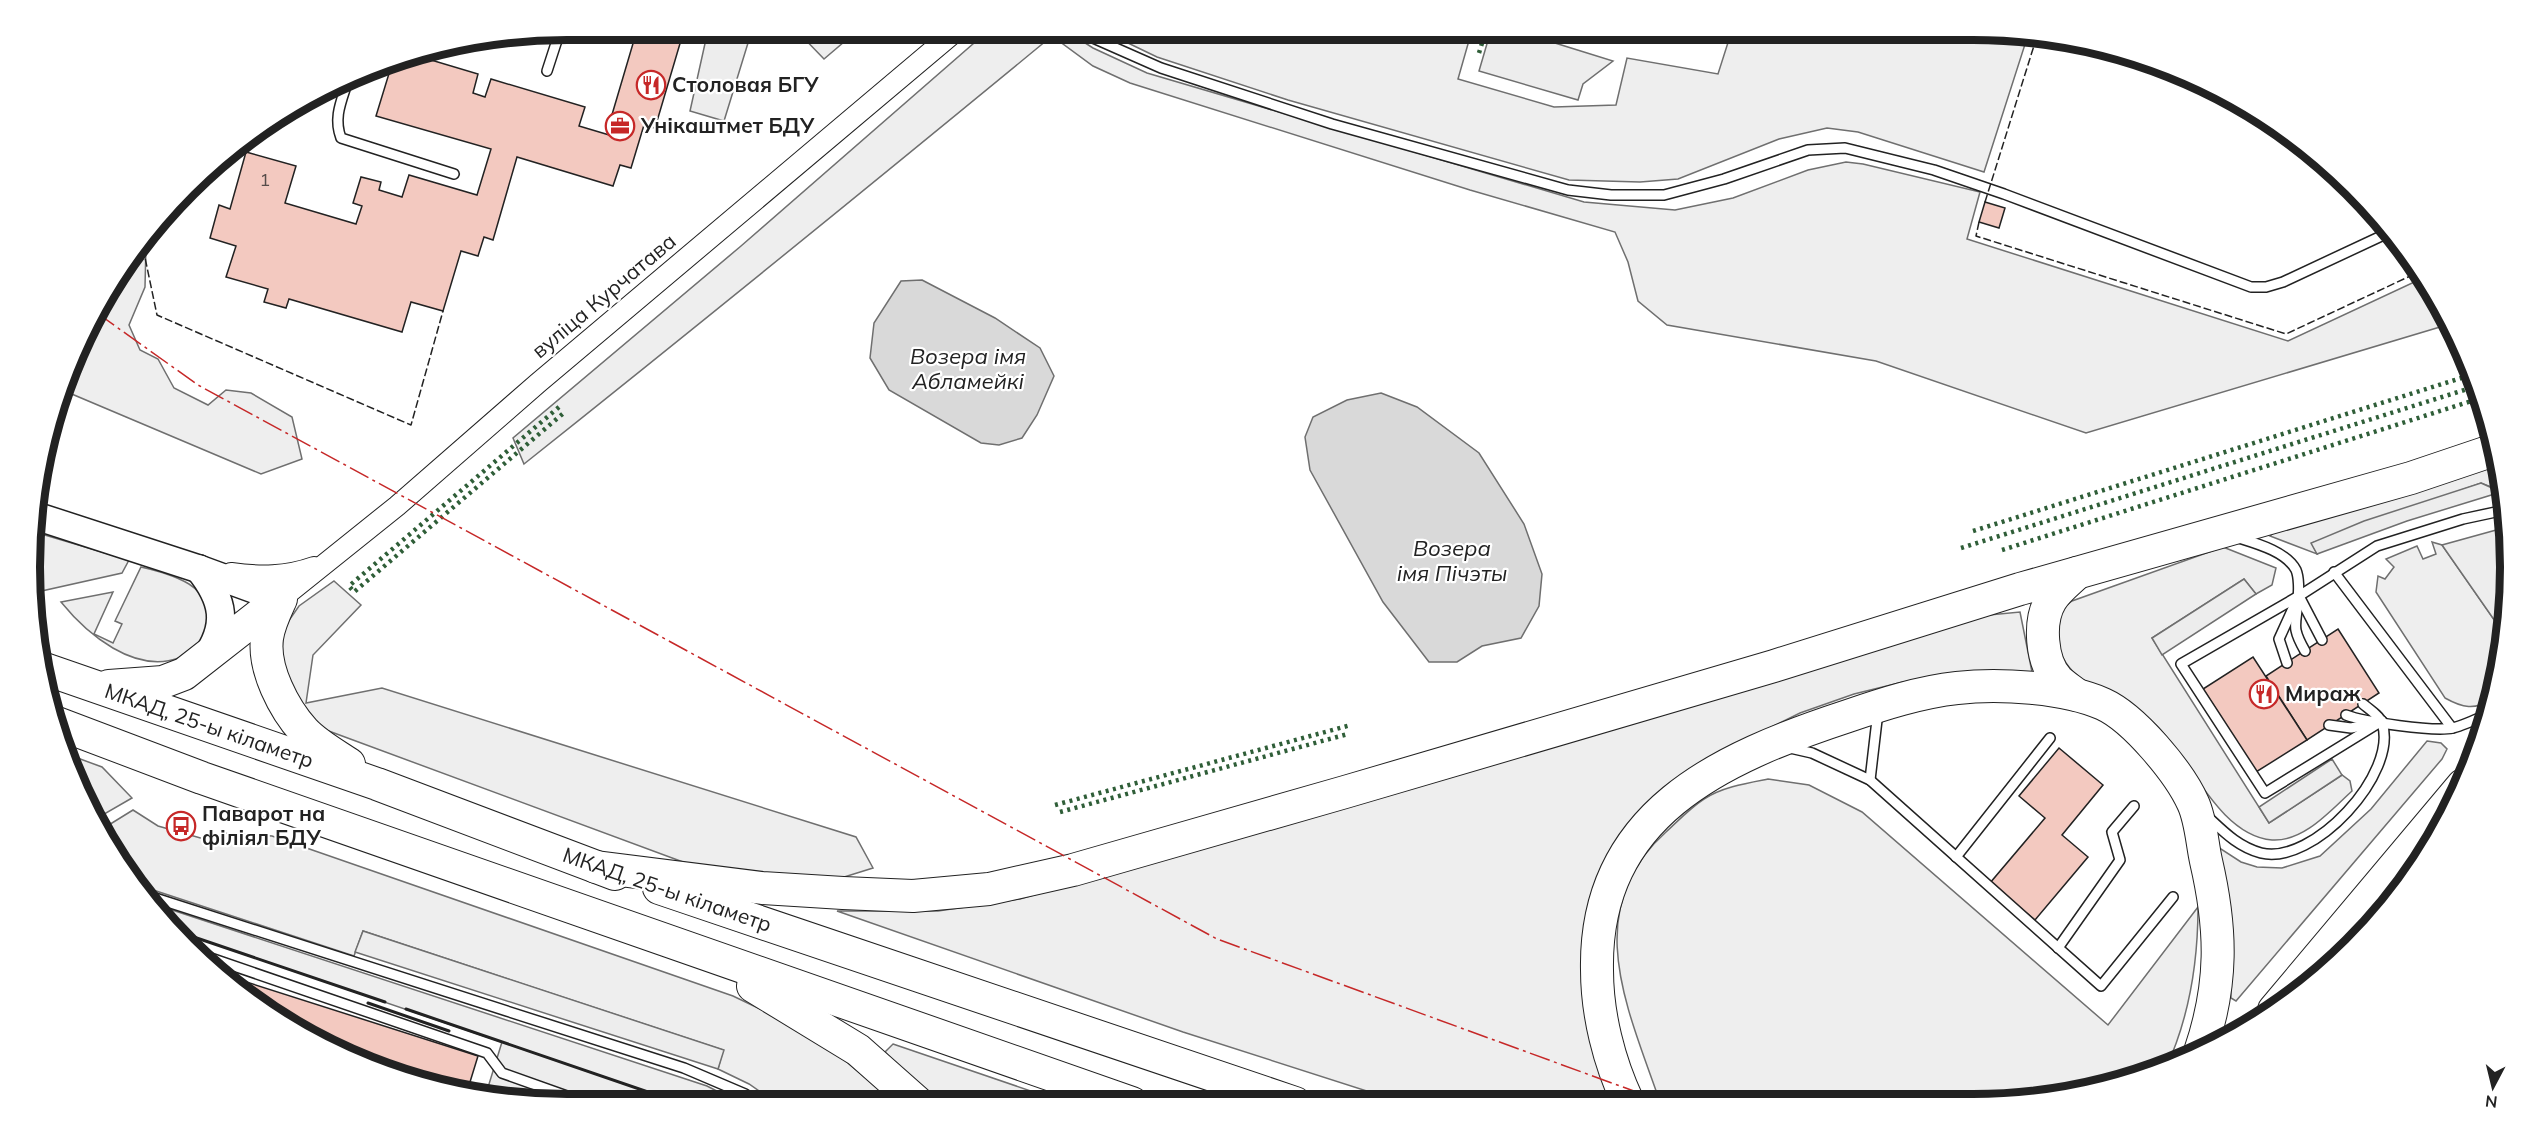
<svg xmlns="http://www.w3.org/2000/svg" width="2541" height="1135" viewBox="0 0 2541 1135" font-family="Mulish,sans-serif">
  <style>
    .green { fill: #eee; stroke: #6f6f6f; stroke-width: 1.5 }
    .parking { fill: #ededed; stroke: #6f6f6f; stroke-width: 1.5 }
    .water { fill: #d9d9d9; stroke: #6f6f6f; stroke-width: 1.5 }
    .building { fill: #f3c9c0; stroke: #222; stroke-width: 1.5 }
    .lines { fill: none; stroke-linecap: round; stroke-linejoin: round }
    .service-casing { stroke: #222; stroke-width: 12 }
    .minor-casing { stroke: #222; stroke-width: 22 }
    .secondary-casing { stroke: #222; stroke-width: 30 }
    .trunk-casing { stroke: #222; stroke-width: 34 }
    .service { stroke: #fff; stroke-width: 9 }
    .minor { stroke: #fff; stroke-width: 20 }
    .secondary { stroke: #fff; stroke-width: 27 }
    .trunk { stroke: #fff; stroke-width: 32 }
    .hedge { stroke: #2f5e38; stroke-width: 4.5; stroke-dasharray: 3 4.5; stroke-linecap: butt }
    .fence { stroke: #222; stroke-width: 1.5; stroke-dasharray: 8 3; stroke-linecap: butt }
    .wall { stroke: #222; stroke-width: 3 }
    .power { stroke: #c62828; stroke-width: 1.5; stroke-dasharray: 21 4.5 3 4.5; stroke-linecap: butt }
    .labels { text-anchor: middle; stroke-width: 4.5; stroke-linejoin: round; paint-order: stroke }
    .number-label { font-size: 18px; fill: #564c4a }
    .poi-label { font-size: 21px; font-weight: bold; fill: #222; stroke: #fff; text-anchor: start }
    .street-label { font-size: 21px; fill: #222; stroke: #fff }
    .water-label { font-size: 22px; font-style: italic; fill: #222; stroke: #fff }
    .rim { fill: none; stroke: #222; stroke-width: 8 }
  </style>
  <rect width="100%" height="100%" fill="#fff"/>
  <!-- green -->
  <g class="green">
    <path d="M796,30H858L824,59Z"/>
    <path d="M989,30H1065L1093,48L1147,73L1584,202L1675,210L1733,198L1808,170L1846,162L1863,164L1980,192L1967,239L2288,341L2425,277L2450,324L2086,433L1876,361L1667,325L1638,301L1628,262L1615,232L1470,190L1130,83L1093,66L1052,36C877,180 701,323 524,464L513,438L741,246Z"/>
    <path d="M1101,30H1472L1458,79L1554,107L1616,105L1627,58L1718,74L1732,30H1974L2028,35L1984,172L1858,132L1827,128L1779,139L1678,179L1640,182L1569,180L1288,100L1157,57Z"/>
    <path d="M1574,30H1637L1634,42Z"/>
    <path d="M146,245L145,287L129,325L140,350L158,359L174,388L208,405L226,390L251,393L292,417L302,459L261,474L67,392L102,298Z"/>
    <path d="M2501,463L2504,492L2481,483L2312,543L2317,554L2270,536L2279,528Z"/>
    <path d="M38,533L129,560L122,573L37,592Z"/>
    <path d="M2432,542L2442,545L2504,634L2501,672L2492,700C2474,710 2463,708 2445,698L2376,592L2378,576L2385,579L2394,567L2386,559L2417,546L2423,559L2436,554Z"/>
    <path d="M2223,547L2276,568L2272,585L2256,594L2244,579L2152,638L2269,823L2342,775L2350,781L2352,791C2331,810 2304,842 2272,840C2223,836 2194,769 2165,735C2152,719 2136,708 2118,698C2099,687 2079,683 2066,663C2055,647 2058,629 2060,610L2072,601Z"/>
    <path d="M141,567C157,571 174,575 189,584C205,594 217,617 208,636C206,640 199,644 194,648C190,651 185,656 179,658C134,674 87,634 61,602L113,592L94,634L113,643L122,624L115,621Z"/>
    <path d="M334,581L361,605L313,655L306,703L382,688L856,837L873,868L841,878L717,871L683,862L326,730L304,714L281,680L283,629L299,606Z"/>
    <path d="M2020,612L2032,672L1989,671L1903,682L1854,694L1800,713L1735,745L1600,881L1619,1102H1401L1183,1032L837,911H938L1020,899L1989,615Z"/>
    <path d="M2427,741L2441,743L2447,749L2442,759L2236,1001L2231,998L2229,924L2218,847L2241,862L2257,867L2282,868L2320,856L2371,809Z"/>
    <path d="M64,753L102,767L132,798L94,820Z"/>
    <path d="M1768,779L1809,785L1862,812L2108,1025L2198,907C2198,961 2189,1018 2166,1068L2044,1100L1660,1102C1628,1009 1579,910 1666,832C1678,821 1690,808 1704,799C1722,787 1747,783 1768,779Z"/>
    <path d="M133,810L158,826L204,839L226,833L272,836L733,996L783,1020L843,1059L897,1104H778L749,1084L718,1069L723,1050L363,931L354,956L144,887L99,831Z"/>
    <path d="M160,906L707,1086L742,1104L686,1105L182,933Z"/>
    <path d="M893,1044L1066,1103L935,1104L908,1078L885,1052Z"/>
  </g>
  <!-- parking -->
  <g class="parking">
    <path d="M708,30H752L724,121L690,111Z"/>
    <path d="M1491,30H1513L1613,61L1583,84L1578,100L1479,71Z"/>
    <path d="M2481,483L2501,492L2407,521L2317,554L2311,543L2364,521Z"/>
    <path d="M2507,527L2511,567L2504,634L2442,545Z"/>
    <path d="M2244,579L2256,594L2162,655L2152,638Z"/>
    <path d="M2332,759L2342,775L2269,823L2259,807Z"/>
    <path d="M363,931L724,1050L718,1069L355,952Z"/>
    <path d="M502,1042L686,1105H567L485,1097Z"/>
  </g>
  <!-- water -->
  <g class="water">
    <path d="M922,280L995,318L1040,348L1054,376L1037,415L1022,438L999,445L981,443L889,390L870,358L874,323L901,281Z"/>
    <path d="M1381,393L1417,407L1479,453L1524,524L1542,574L1539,606L1521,638L1482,646L1457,662H1429L1383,602L1310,470L1305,437L1313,417L1347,400Z"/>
  </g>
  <!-- building -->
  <g class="building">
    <path d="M637,30H684L655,128L644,125L631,168L620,165L613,186L517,157L493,240L484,237L478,256L461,251L443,311L411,302L402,332L289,299L286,308L264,302L268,289L226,277L236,246L210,238L219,205L230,209L246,152L296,166L285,203L356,224L362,206L353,203L361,177L381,182L379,190L402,197L409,175L477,195L491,149L376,116L391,67L385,65L386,62L422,54L421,57L478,74L473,93L485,97L491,79L585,107L579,126L616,137L621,120L611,118Z"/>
    <path d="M1985,202L2005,208L1999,228L1979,222Z"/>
    <path d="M2338,629L2379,693L2307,740L2266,676Z"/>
    <path d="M2253,657L2307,740L2256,772L2203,689Z"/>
    <path d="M2059,748L2103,785L2062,835L2088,857L2035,920L1990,883L2045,818L2019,796Z"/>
    <path d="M212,971L478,1056L466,1095L362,1064Z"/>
  </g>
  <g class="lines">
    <!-- service casing -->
    <g class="service-casing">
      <g id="service">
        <path d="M1082,30L1093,38L1161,68L1332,124L1568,190L1611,195H1664L1724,179L1808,150L1845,148L1934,170L2004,194L2251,287H2266L2283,282L2390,232"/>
        <path d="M547,71L560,31"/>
        <path d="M348,80C342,100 333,117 341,138L454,174"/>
        <path d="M2236,537C2255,543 2286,551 2296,570C2299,577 2299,591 2298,598C2297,625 2290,625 2305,651"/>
        <path d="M2334,572L2452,728"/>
        <path d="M2299,596L2322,640"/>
        <path d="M2287,663L2279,639L2295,604"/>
        <path d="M2346,715C2364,722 2434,732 2453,728C2464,725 2477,719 2488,714"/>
        <path d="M2382,721L2265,793L2181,664L2299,596L2377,546L2463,519L2505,510"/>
        <path d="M2329,725L2351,728L2371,724"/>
        <path d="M1790,748L1812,753L1870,780L2101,986L2173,897"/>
        <path d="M1870,780L1877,720L1881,712"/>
        <path d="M2209,818C2225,833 2239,847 2261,853C2313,866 2399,773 2382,723C2380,716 2369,709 2363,704"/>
        <path d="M1956,857L2050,738"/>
        <path d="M152,897L684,1068L745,1094L760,1104"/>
        <path d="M2058,948L2120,860L2112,832L2134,806"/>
        <path d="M199,954L487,1053L502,1073L592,1105"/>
      </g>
    </g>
    <!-- minor casing -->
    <g class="minor-casing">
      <g id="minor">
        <path d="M231,573C260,577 286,577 314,567"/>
        <path d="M281,599L397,506L538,383L957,30"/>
      </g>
    </g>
    <!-- secondary casing -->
    <g class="secondary-casing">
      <g id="secondary">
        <path d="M39,517L199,569L281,599"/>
        <path d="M199,569C224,600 229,625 205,659"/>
      </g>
    </g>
    <!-- trunk casing -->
    <g class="trunk-casing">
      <g id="trunk">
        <path d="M281,599C275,612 269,624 267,638C263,669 284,709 304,731C316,744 334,754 349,764"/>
        <path d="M42,668L377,784L615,874"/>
        <path d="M109,686L163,682L184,674L280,599"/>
        <path d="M2077,695C2071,690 2064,686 2058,680C2041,662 2038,621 2051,600C2057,590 2069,581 2077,573"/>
        <path d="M54,722L202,778L1132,1103"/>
        <path d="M596,867L762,888L843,893L913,896L989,889L1073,870L1345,792L1774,666L2020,589L2411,478L2497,449"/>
        <path d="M659,888L1295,1103"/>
        <path d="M753,986L858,1050L919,1104"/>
        <path d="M2274,1010L2463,785"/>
        <path d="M1628,1102C1609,1062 1597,1014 1597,970C1594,814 1720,758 1848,716C1883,704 1920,692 1957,688C1998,683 2065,687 2103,704C2134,718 2179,772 2193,803C2201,820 2202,843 2206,861C2222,930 2223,984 2200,1052"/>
      </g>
    </g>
    <!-- service -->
    <use href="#service" class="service"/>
    <!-- minor -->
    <use href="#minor" class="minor"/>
    <!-- secondary -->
    <use href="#secondary" class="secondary"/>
    <!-- trunk -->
    <use href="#trunk" class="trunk"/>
    <!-- hedge -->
    <g class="hedge">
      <path d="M1479,53L1486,30"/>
      <path d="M559,407L349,586L354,592L566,411"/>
      <path d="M1973,531L2474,374"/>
      <path d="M1961,548L2477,386"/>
      <path d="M2002,550L2481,398"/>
      <path d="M1055,805L1351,725"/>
      <path d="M1060,812L1348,734"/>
    </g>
    <!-- fence -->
    <g class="fence">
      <path d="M1985,202L2037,36"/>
      <path d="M1979,222L1976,236L2286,334L2421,271"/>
      <path d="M143,248L157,315L411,425L443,311"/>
    </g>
    <!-- wall -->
    <g class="wall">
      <path d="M182,933L385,1002"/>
      <path d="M368,1003L449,1031"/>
      <path d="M406,1009L686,1105"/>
    </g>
    <!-- power -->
    <path class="power" d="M97,313L198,385L1217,939L1664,1102"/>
  </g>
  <!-- icons -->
  <defs>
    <g id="restaurant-ring" transform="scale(1.5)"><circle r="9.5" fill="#fff" stroke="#c62828" stroke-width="1.5"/><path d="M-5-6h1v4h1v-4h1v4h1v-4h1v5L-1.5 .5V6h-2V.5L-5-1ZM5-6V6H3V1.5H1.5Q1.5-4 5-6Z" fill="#c62828"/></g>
    <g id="office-ring" transform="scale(1.5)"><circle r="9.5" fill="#fff" stroke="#c62828" stroke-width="1.5"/><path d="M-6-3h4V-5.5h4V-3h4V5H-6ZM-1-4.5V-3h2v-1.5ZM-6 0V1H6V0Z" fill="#c62828"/></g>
    <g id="bus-ring" transform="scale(1.5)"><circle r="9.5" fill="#fff" stroke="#c62828" stroke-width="1.5"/><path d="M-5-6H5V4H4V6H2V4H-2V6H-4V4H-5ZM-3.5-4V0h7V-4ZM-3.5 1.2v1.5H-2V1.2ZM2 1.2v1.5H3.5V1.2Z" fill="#c62828"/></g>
  </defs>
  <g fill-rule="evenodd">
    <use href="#restaurant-ring" x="651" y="85"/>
    <use href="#office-ring" x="620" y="126"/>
    <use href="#restaurant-ring" x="2264" y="694"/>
    <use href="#bus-ring" x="181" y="826"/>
  </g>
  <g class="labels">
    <!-- number labels -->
    <g class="number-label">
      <text x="265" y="186">1</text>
    </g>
    <!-- poi labels -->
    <g class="poi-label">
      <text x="672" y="92">Столовая БГУ</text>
      <text x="641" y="133">Унікаштмет БДУ</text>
      <text x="2285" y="701">Мираж</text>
      <text x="202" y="821">Паварот на<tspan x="202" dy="24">філіял БДУ</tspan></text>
    </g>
    <!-- street labels -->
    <g class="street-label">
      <text transform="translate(604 296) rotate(-40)" y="7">вуліца Курчатава</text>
      <text transform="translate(209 726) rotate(19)" y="7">МКАД, 25-ы кіламетр</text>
      <text transform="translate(667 890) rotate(19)" y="7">МКАД, 25-ы кіламетр</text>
    </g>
    <!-- water labels -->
    <g class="water-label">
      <text x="968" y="364">Возера імя<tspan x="968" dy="25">Абламейкі</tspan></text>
      <text x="1452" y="556">Возера<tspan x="1452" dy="25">імя Пічэты</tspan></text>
    </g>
  </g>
  <!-- crop -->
  <path d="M0 0H2541V1135H0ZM567 40H1973A527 527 0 0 1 2500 567V567A527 527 0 0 1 1973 1094H567A527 527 0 0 1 40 567V567A527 527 0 0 1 567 40Z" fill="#fff" fill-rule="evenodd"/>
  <path class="rim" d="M567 40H1973A527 527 0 0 1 2500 567V567A527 527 0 0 1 1973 1094H567A527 527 0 0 1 40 567V567A527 527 0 0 1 567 40Z"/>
  <!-- north arrow -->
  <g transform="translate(2493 1087) rotate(187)" stroke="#ffffff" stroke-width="4.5" paint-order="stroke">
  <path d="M0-4.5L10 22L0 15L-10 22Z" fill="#222222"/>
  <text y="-9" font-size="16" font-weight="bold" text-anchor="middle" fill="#222222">N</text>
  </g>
</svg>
